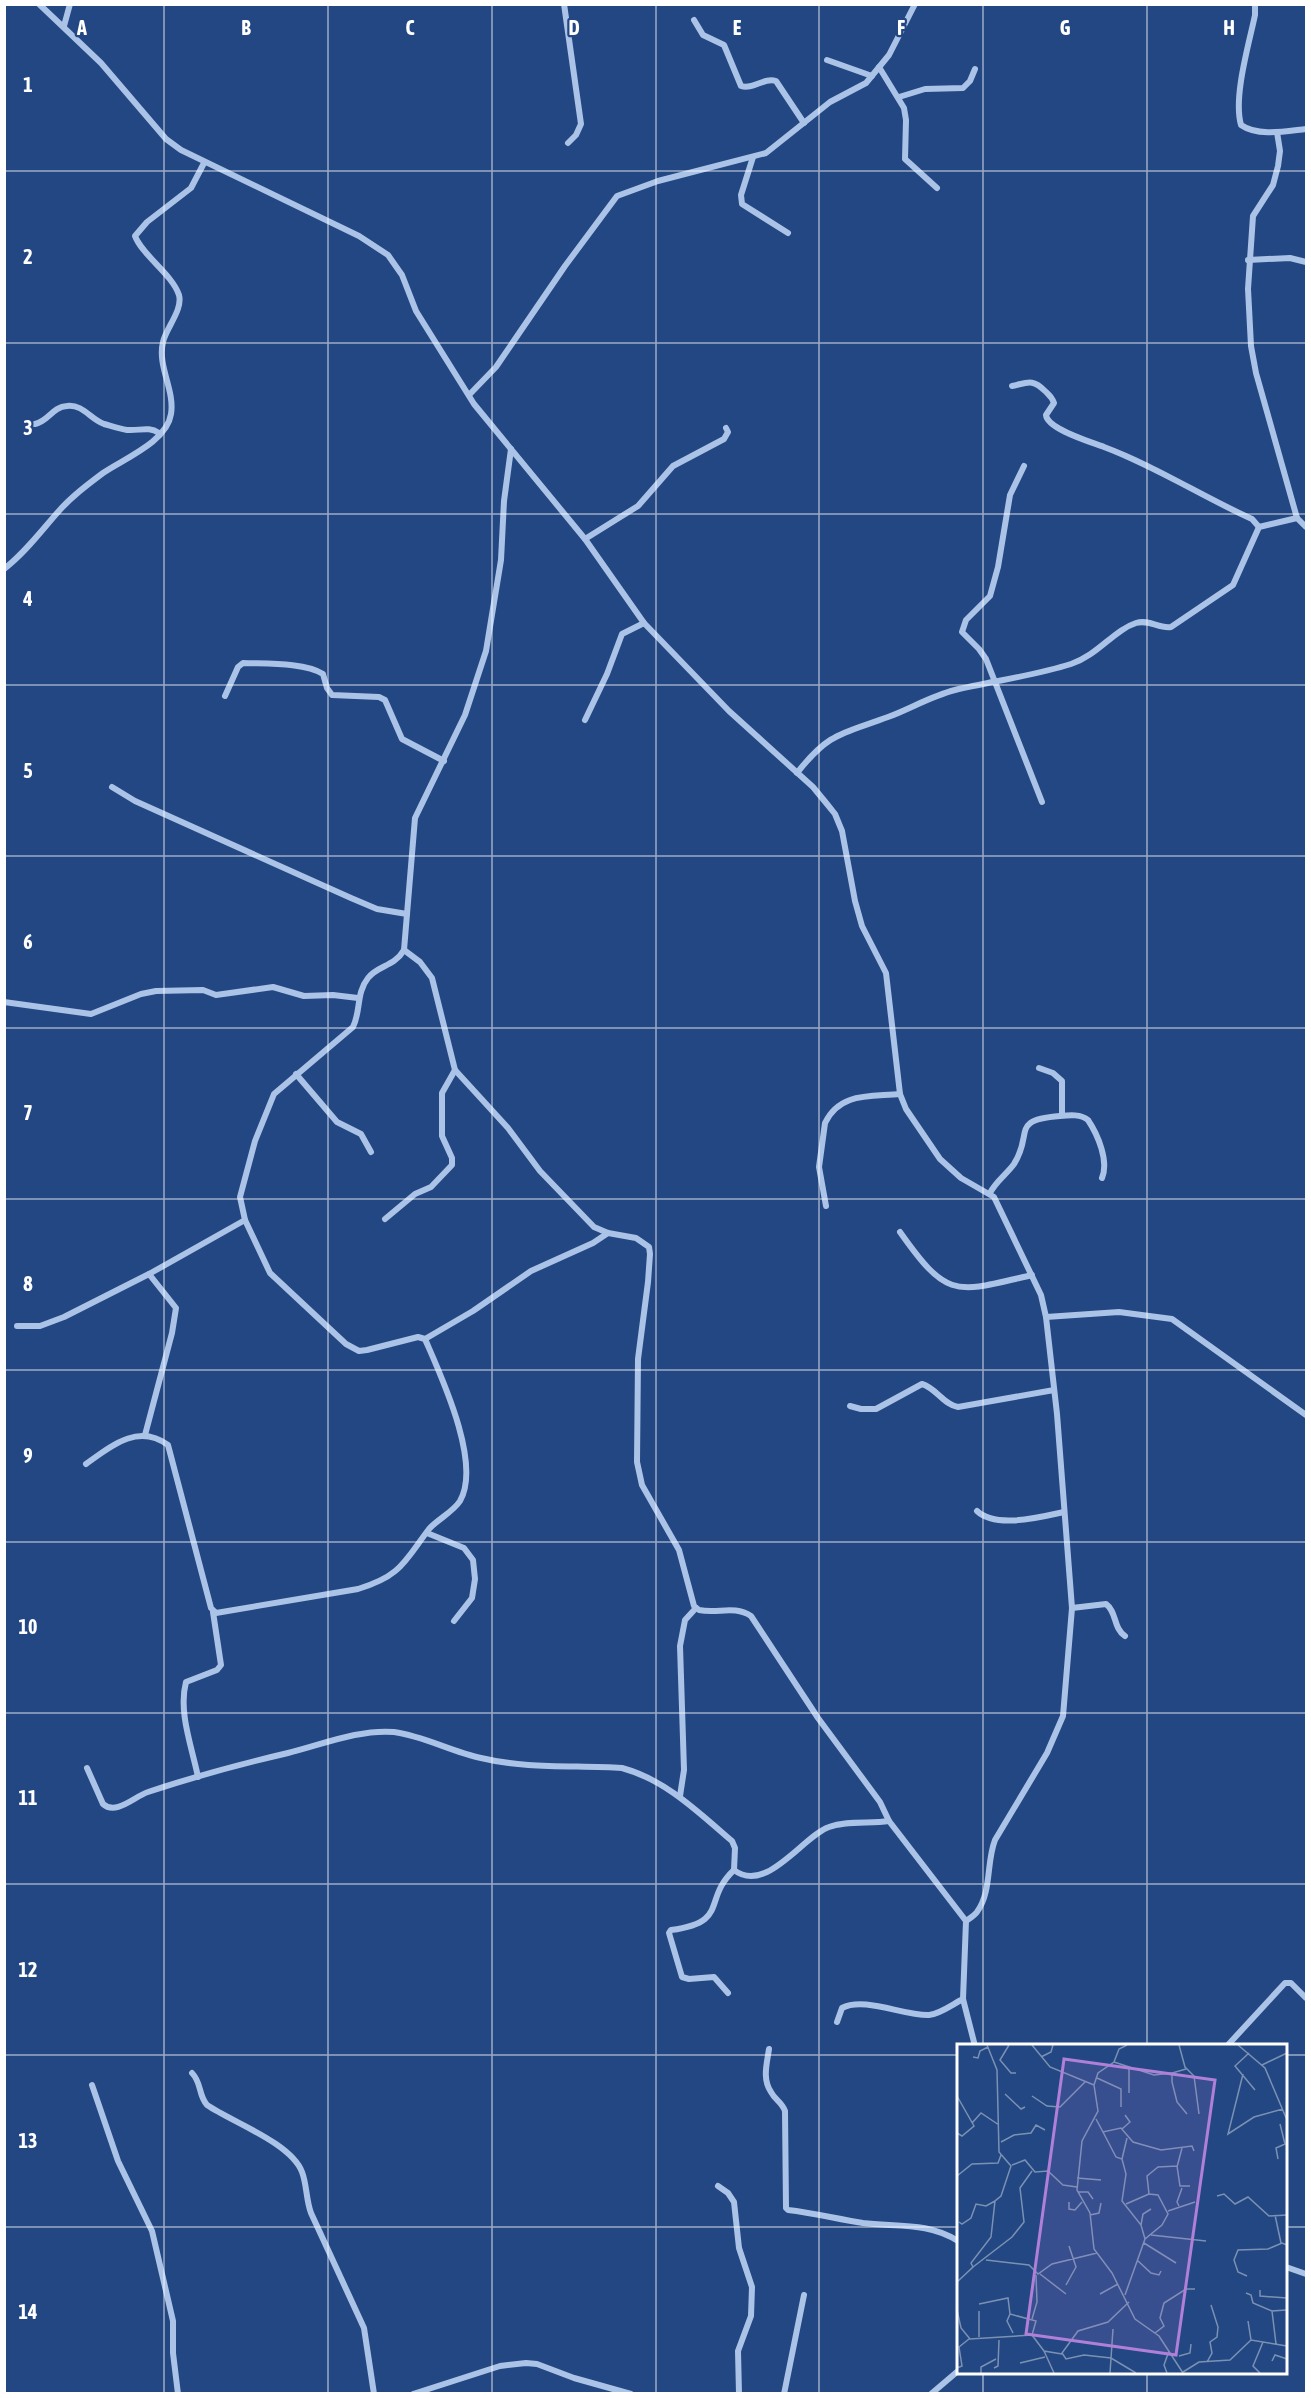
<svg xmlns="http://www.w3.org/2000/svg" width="1311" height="2398" viewBox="0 0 1311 2398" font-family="'Asap Condensed',sans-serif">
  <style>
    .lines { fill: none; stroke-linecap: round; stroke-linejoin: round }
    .street { stroke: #aac3e7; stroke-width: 6 }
    .grid { fill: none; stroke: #fff; stroke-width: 1.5; stroke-opacity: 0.55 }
    .inset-road { fill: none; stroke: #7b91b4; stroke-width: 1.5 }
    .view { fill: #b080d9; fill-opacity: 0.15; stroke: #b080d9; stroke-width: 3 }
    .inset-edge { fill: none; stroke: #fff; stroke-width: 3 }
    .grid-label { font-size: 20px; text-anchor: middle; font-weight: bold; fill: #fff; stroke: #234782; stroke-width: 4.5; stroke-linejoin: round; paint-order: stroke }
  </style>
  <rect width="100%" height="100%" fill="#234782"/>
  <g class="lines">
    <!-- street -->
    <g class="street">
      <path d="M39,4L101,63L166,139L181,150L359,236L388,255L402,275L416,311L474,404L585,539L644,623L729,711L813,787L827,804L835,814L842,831L855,901L862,926L886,973L900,1094L906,1109L940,1159L961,1178L994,1197L1041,1295L1046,1317L1057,1414L1072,1608L1063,1716L1047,1753L995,1840C986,1863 992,1891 977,1912C974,1916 970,1918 966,1921L963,1999L975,2046"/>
      <path d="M564,4L581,124L576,135L568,143"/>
      <path d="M1255,4V15C1249,44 1233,97 1241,125C1258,137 1287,131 1306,129"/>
      <path d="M694,20L703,35L724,45L741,86C753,90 764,77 776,81L804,123"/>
      <path d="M64,26L70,4"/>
      <path d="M827,60L872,76"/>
      <path d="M879,67L904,108L906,120L905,159L937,188"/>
      <path d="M899,97L925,89L963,88L970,81L975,69"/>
      <path d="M1277,132L1280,151L1278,166L1273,185L1253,216L1248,289L1251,346L1256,373L1297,518"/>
      <path d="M753,157L741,195L742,204L788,233"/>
      <path d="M1248,260L1290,258L1306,262"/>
      <path d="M1012,386C1027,383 1032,378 1045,391C1049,395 1052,397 1054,403L1046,415C1047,429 1091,442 1104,447C1155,466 1203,497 1252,519L1259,527"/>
      <path d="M469,395L496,367L565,266L617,196L658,181L766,153L830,102L866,83L889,55L915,4"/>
      <path d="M35,424C49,421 52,407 67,406C83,404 90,419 104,424C111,426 120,429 127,430C140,431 148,426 159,433"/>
      <path d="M1024,466L1010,495L998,567L990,596L966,620L962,632L979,649L986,659L1042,802"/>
      <path d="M585,539L638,506L673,466L724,439L728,432L726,428"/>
      <path d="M4,569C25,553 41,531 58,512C71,497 87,485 103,473C123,459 167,442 171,414C175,390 157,366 163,342C166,328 183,310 179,295C172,274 142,255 135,236L147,222L191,188L204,163"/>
      <path d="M225,696L238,667L243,663C264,664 305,662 323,674L327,688L332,695L379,697L385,700L402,739L444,761"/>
      <path d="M585,720L607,674L622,634L644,623"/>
      <path d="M797,773C829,732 842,734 888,717C910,709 931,696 955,690C993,681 1033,676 1071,664C1098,655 1114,630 1136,623C1149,619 1159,629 1171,627L1233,585L1259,527L1297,518L1306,527"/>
      <path d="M112,787L135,801L351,898L377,909L407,914"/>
      <path d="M404,950L420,962L432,978L455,1070L508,1128L540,1171L594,1227L608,1233L636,1238L649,1247L650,1254L648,1282L638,1359L637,1462L642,1485L679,1550L694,1606L699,1610C718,1614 734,1605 751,1616L818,1718L880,1802L889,1821"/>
      <path d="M4,1002L91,1014L141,994L156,991L203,990L216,995L273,987L304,996L333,995L358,998"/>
      <path d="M1039,1068L1053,1073L1062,1081V1115"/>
      <path d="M296,1074L337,1122L361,1134L371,1152"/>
      <path d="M990,1193C996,1181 1006,1175 1014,1164C1034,1133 1009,1120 1060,1116C1070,1115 1081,1114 1088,1120C1098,1135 1109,1161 1102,1178"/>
      <path d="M826,1206L819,1167L825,1123C840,1092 870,1097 900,1094"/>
      <path d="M385,1219L415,1194L431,1187L452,1165V1158L442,1136V1093L455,1070"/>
      <path d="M900,1232C948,1300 955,1293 1032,1275"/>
      <path d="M1046,1317L1119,1312L1172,1319L1306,1415"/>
      <path d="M17,1326H40L64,1317L149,1274L245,1220"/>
      <path d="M425,1339L473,1311L531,1271L593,1243L608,1233"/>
      <path d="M850,1406L861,1409H876L922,1384C936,1388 944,1405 958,1407L1054,1390"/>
      <path d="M145,1435L172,1333L176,1308L149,1274"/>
      <path d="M86,1464C111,1446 138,1423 168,1445L211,1608L216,1613L358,1589C401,1576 404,1562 429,1529C438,1519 453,1512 460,1501C482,1463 441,1376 425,1339L418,1337L367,1350L359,1351L346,1344L270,1273L245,1220L240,1197L255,1141L274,1094L353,1027C361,1011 356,993 368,978C378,965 394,967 404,950L415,818L465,715L486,651L501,560L504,501L511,449"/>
      <path d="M977,1511C996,1529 1041,1517 1064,1512"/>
      <path d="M427,1533L464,1548L473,1560L475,1579L472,1598L454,1621"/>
      <path d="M1072,1608L1106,1604C1117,1612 1113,1628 1125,1636"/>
      <path d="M87,1768L103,1804C116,1816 135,1796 148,1792C193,1777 241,1764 288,1753C321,1745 359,1729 394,1732C424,1736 452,1752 481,1758C526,1769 576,1765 622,1768C666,1780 698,1812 732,1841L735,1848L734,1870C766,1895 803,1836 829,1827C847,1820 870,1824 889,1821L966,1921"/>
      <path d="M198,1777C192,1747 178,1712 186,1682L217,1670L221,1665L213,1612"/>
      <path d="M680,1796L684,1770L680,1646L685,1620L696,1608"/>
      <path d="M728,1993L714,1977L689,1979L682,1977L669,1933L671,1930C730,1922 702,1900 734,1870"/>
      <path d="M837,2022L842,2008C864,1996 904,2016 929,2015C940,2014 953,2004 963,1999"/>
      <path d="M1227,2046L1285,1983H1291L1306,1998"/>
      <path d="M769,2049C767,2063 762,2079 771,2092C775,2100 782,2102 785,2111L786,2208L788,2210C814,2213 837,2219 863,2223C896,2227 929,2222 958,2241"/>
      <path d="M192,2073C202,2083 198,2095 207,2105C232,2122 291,2143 302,2172C307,2185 306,2200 311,2213L364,2328L374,2394"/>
      <path d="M92,2085L118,2161L152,2231L173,2321V2353L178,2394"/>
      <path d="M718,2186L728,2193L734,2202L739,2248L752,2287L751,2316L738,2351L739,2394"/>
      <path d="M1286,2267L1306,2274"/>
      <path d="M413,2394L500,2366L526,2363L537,2364L574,2378L631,2394"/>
      <path d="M784,2394L804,2295"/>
      <path d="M931,2394L958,2371"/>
    </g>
  </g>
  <!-- grid -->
  <path class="grid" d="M164,4V2394M328,4V2394M492,4V2394M656,4V2394M819,4V2394M983,4V2046M1147,4V2046M4,171H1306M4,343H1306M4,514H1306M4,685H1306M4,856H1306M4,1028H1306M4,1199H1306M4,1370H1306M4,1542H1306M4,1713H1306M4,1884H1306M4,2055H958M1286,2055H1306M4,2227H958M1286,2227H1306M983,2372V2394M1147,2372V2394"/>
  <!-- overview -->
  <g transform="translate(957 2044)">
    <rect width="330" height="330" fill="#234782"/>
    <path class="inset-road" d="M52,1L43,16L54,29H59M75,1L93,23L137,41M170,1L162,5L157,18L141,29L137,41L141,67L125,97L120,146L133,169L137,205L155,229L178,275L202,292L226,329M222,1L228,23L237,32L242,70M281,1L308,24L330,76M292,9L278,22L298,46M16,13L21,14L23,7L31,3M84,13L94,8L96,1M157,18L197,31L215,29M305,21L330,9M229,25L215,29V38L220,58L230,70M286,30L271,90L297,73L326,65M140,34L164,45V63M172,49V22M48,50L64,65L68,63M0,52L17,82L5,92L0,89M75,52L90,62L103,63L128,38M139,75L146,88L164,84L176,98L204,106L235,102L237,107M15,79L24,69L42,81M165,85L173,78L168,71M146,88L159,113L165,115L169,130L165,157L184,181L188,195M44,98L57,91L74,89L79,81L88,86M165,115L170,94M321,115L319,104L328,100L323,80M55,121L68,116L78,128L91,127L106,141L120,143M220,123L225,104M0,132L15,120L41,119L44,111M120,134L144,136M121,148H131L136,155M260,152L267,150L278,160L291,153L312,172L330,171M112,158V165L118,166L125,158M169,160L192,150M222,162L220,158L225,144M211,167L238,158M133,171L142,169L144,159M318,171L324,199M2,178L5,180L14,174L19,160L29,162L38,157M184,181L186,170L194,165M194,191L249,197M187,199L219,219M29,216L72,221L81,230L95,220L140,209M180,216L194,229L202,231L204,227M16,223L55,193L67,178L63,144L75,127M83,230L109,250M290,232L281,228L277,216L281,206L311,205L325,199L330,201M0,238L16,223L14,219L34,193L38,157L44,152L54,122L42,108L40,26L30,1M109,241L119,223L112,202M303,246V252L330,254M289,249L294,251L296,259L315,267M143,250L161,240M168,251L188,195L205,181L211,170L201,151L192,150L190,132L201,123L220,122L223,142H233M172,258L151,278L121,287L105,309L109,315L127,311L154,314L179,329M22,260L51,254L53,270L79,277L75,291L87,307L105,310M0,266L4,284L13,295L75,291M53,270L50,277L56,289M75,275L80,258L79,231M291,277L294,296M198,289L207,282L203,274L207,259L229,245H238M22,293V267M319,300L315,267L329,266M87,307L97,329M222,312L233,309L234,300M315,317L318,311L330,315M250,318L255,309L253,298L260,293L261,283L254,261M63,319L88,313M0,324L5,322L2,303L12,295M37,324L41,322L42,296M226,328L242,318L273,316L294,296L330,302M24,329V323L39,315M153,329L156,285M210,329L207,321L212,307M303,329L296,322L306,298"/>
    <path class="view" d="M107,15L258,36L219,311L69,290Z"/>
    <rect width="330" height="330" class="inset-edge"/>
  </g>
  <g class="grid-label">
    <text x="82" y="35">A</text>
    <text x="246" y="35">B</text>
    <text x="410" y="35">C</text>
    <text x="574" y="35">D</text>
    <text x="737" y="35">E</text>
    <text x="901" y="35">F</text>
    <text x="1065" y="35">G</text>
    <text x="1229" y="35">H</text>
    <text x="28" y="92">1</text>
    <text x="28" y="264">2</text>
    <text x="28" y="435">3</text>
    <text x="28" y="606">4</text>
    <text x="28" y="778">5</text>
    <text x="28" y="949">6</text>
    <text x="28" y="1120">7</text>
    <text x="28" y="1291">8</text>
    <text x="28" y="1463">9</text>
    <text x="28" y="1634">10</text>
    <text x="28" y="1805">11</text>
    <text x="28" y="1977">12</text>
    <text x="28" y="2148">13</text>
    <text x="28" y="2319">14</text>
  </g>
  <!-- border -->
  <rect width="1311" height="2398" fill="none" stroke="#ffffff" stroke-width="12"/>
</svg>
